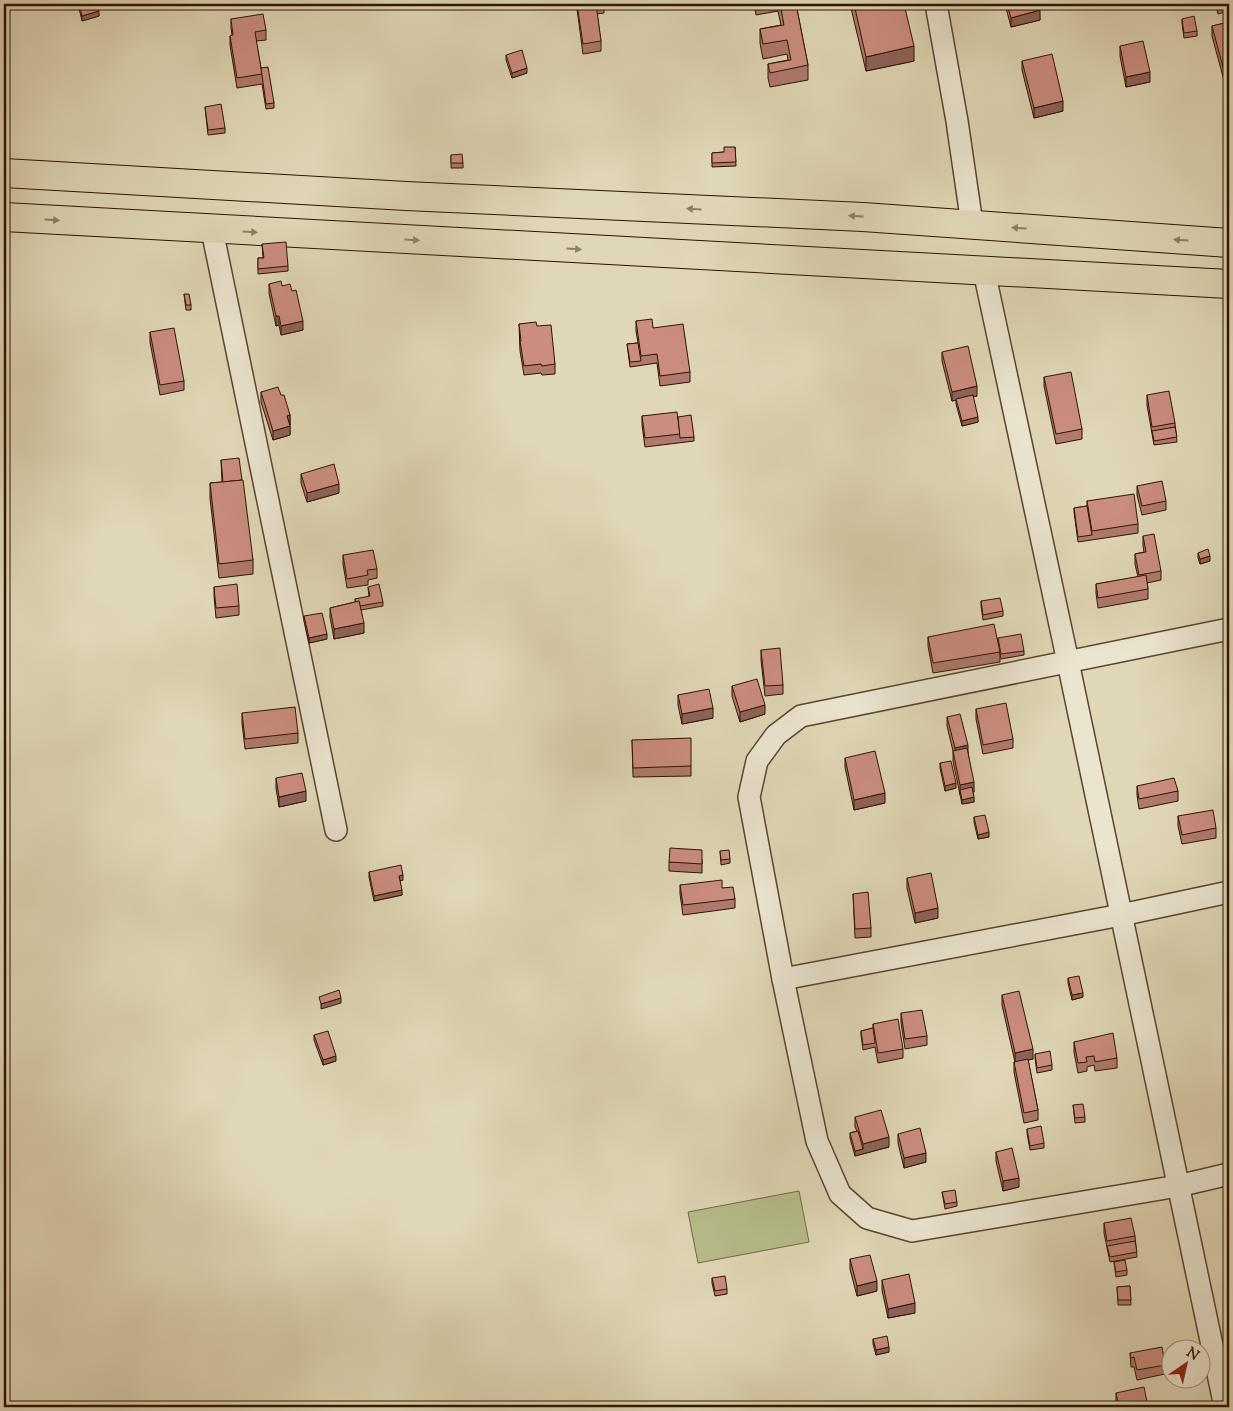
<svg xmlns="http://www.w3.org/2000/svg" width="1233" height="1411" viewBox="0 0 1233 1411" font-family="'Sorts Mill Goudy',serif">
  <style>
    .green { fill: #b7bd8b; stroke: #726846 }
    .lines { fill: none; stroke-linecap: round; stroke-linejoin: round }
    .minor-casing { stroke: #5a452e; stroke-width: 24 }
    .trunk-casing { stroke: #2d1400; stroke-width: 30 }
    .minor { stroke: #ebe5d0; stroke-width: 21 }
    .trunk { stroke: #e0d7b6; stroke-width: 28 }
    .wall { fill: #af796d; stroke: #2d1400 }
    .shaded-wall { fill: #8e6359; stroke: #2d1400 }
    .building { fill: #cb8d7f; stroke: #2d1400 }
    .oneway { fill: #8f7f64 }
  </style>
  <rect width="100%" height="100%" fill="#e0d7b6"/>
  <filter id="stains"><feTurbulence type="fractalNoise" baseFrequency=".004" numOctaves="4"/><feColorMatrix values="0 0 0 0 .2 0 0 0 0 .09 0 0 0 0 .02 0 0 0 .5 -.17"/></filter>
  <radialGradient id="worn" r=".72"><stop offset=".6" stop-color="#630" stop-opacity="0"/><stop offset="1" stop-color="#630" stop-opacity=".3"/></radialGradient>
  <!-- green -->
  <path class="green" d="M799,1191L809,1242L698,1263L688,1212Z"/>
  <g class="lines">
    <!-- minor casing -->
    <g class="minor-casing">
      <g id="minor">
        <path d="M936,4L957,121L972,224"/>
        <path d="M212,230L336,830"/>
        <path d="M984,271L1068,662L1225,1407"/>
        <path d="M1229,629L801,716L776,735L757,761L749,797L783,979L817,1141L840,1194L867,1218L912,1231L1178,1186L1229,1174"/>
        <path d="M783,979L1121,915L1229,892"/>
      </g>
    </g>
    <!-- trunk casing -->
    <g class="trunk-casing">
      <g id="trunk">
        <path d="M4,173L406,196L863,217L1229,243"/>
        <path d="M4,217L1229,284"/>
      </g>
    </g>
    <!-- minor -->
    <use href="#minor" class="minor"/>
    <!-- trunk -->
    <use href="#trunk" class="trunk"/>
  </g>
  <!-- wall -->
  <g class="wall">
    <path d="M78,4H97L99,16L82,21Z"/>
    <path d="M577,4H615V7L604,9V13L597,14L601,41V51L583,54L577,9Z"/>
    <path d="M754,4H796L808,65V80L770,87L768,78V64L788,60L787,54L763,59L760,43V29L781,25L778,11L756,15Z"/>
    <path d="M850,4H904L914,61L866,71Z"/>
    <path d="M1005,4H1039L1040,20L1011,27Z"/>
    <path d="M1216,4H1229V11L1218,14Z"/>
    <path d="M231,19L266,30V40L256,41L261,68L274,103V108L266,109L262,84L237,88L230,45V36L232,35L231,28Z"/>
    <path d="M1182,19L1197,31V36L1184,38L1182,23Z"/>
    <path d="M1229,22L1226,88L1212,36V26Z"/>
    <path d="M1120,46L1150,82L1126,87L1120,56Z"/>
    <path d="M506,55L527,73L512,78L506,60Z"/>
    <path d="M1022,61L1063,111L1034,118L1022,70Z"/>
    <path d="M205,107L225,128V133L208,135Z"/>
    <path d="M735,147L736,166L712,167V153L724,152Z"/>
    <path d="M451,155L463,163V168H451Z"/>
    <path d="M262,244L288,266V271L258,274V258H263Z"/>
    <path d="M269,284L282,286L303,330L281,335L279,325L276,326L269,293Z"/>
    <path d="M184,294L191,305V310H186Z"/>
    <path d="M636,321L653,328L690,372V382L660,386L657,363L630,367L627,344L638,343L636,331Z"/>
    <path d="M519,324L537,326L555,364V374L542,375L541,373L524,375L520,351Z"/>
    <path d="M150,332L184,381V390L160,395L150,342Z"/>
    <path d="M942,352L977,396L973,397L978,422L962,426L956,404V400L952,401L942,361Z"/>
    <path d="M1044,377L1082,429V439L1056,444L1044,386Z"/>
    <path d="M261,392L281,395L290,415V435L273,440L261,402Z"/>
    <path d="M1147,395L1175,423L1177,442L1154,445L1147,405Z"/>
    <path d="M642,416L678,417L694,437V441L645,447L642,425Z"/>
    <path d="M221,460L253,560V574L219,578L210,498V483L222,482Z"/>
    <path d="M301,474L339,493L307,502L301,483Z"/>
    <path d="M1137,486L1166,501V510L1142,515L1137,495Z"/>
    <path d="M1087,501L1138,524V533L1078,542L1074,512V508L1087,506Z"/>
    <path d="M1143,536L1161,571V580L1147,583L1148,589V599L1098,608L1096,593V584L1138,577L1135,564V554L1144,552L1143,546Z"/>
    <path d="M1198,553L1210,561L1200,564L1198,558Z"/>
    <path d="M343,555L377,569V578L368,580V585L347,588L343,564Z"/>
    <path d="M214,587L239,606V615L216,618L214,596Z"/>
    <path d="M368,587L383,602V606L361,610L364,633L334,639L330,617V608L355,602V599L369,597Z"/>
    <path d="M981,601L1003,611V616L983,620L981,606Z"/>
    <path d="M304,616L327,639L309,643L304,621Z"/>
    <path d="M928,637L1000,652V662L933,673L928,646Z"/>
    <path d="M998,638L1024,651V655L1001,659L998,643Z"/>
    <path d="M761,650L783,685V694L765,696L761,660Z"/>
    <path d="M732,686L765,714L740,722L732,696Z"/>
    <path d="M678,695L713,718L682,724L678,705Z"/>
    <path d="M976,709L1013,739V748L983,754L976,719Z"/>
    <path d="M242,713L298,733V743L245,749L242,723Z"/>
    <path d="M947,717L968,752L974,792H973L974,802L962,804L953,761V751L947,726Z"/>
    <path d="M632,740L691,766V776L633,777Z"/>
    <path d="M845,758L885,803L854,810L845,767Z"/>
    <path d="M940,763L956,788L945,791L940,768Z"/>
    <path d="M276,778L306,801L279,807L276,788Z"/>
    <path d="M1137,786L1178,791V801L1139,809L1137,795Z"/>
    <path d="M1178,816L1216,828V838L1182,844L1178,826Z"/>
    <path d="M974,817L989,837L978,839L974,822Z"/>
    <path d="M720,851L730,859V863L721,865Z"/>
    <path d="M702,859V873L669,871V862Z"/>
    <path d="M369,872L403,880L400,881L402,895L374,901L369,877Z"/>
    <path d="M907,878L938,918L915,923L907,888Z"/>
    <path d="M680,885L722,888L735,899V908L683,915L680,894Z"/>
    <path d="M853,894L871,928V937L855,938Z"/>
    <path d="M1068,978L1083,997L1072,1000L1068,983Z"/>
    <path d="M1002,995L1033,1059L1028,1060L1038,1110V1120L1024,1123L1014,1072V1062H1015L1002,1005Z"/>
    <path d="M901,1013L927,1036V1045L905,1049L901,1023Z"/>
    <path d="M873,1024L903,1049V1058L878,1063L875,1047L863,1050L861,1035V1031L873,1028Z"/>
    <path d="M314,1035L336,1061L323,1065L314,1040Z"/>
    <path d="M1074,1042L1117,1058V1068L1095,1071L1094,1065L1087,1067V1071L1078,1073L1074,1052Z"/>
    <path d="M1035,1054L1052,1065V1070L1037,1073L1035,1058Z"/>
    <path d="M1073,1105L1085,1117V1122L1075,1123Z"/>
    <path d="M855,1117L889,1147L855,1156L850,1138V1133L857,1131L855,1127Z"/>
    <path d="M1027,1129L1044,1143V1148L1030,1150L1027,1133Z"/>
    <path d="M898,1134L926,1162L904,1168L898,1143Z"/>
    <path d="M996,1152L1019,1187L1003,1191L996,1161Z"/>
    <path d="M1229,1189V1209L1227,1200V1190Z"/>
    <path d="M942,1192L957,1202V1206L945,1209Z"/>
    <path d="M1104,1223L1135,1236L1137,1257L1110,1262L1104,1233Z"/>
    <path d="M850,1259L877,1291L857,1296L850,1269Z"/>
    <path d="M1114,1262L1127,1270V1275L1116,1277Z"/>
    <path d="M712,1278L727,1289V1294L715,1296L712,1283Z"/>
    <path d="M882,1280L915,1313L888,1318L882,1290Z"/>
    <path d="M1130,1286L1131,1305H1118L1117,1287Z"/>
    <path d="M873,1339L889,1352L876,1355L873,1344Z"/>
    <path d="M1130,1353L1165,1365V1374L1137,1380L1134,1367H1131Z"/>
    <path d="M1116,1393L1148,1407H1117L1116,1402Z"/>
  </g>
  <!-- shaded-wall -->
  <g class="shaded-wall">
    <path d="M1040,10V20L1011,27V18Z"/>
    <path d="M99,11V16L82,21V16Z"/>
    <path d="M914,46V61L866,71V57Z"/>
    <path d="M527,68V73L512,78V73Z"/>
    <path d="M1150,72V82L1126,87V77Z"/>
    <path d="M1229,77V87L1226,88V78Z"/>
    <path d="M1063,101V111L1034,118V108Z"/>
    <path d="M276,316H279V325L276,326Z"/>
    <path d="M303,321V330L281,335V326Z"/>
    <path d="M977,386V396L952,401V392Z"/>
    <path d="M290,415V425L287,416Z"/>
    <path d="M978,417V422L962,426V421Z"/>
    <path d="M290,426V435L273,440V431Z"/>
    <path d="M339,484V493L307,502V493Z"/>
    <path d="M1210,556V561L1200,564V559Z"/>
    <path d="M364,623V633L334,639V629Z"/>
    <path d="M327,634V639L309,643V638Z"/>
    <path d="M765,705V714L740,722V712Z"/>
    <path d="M713,708V718L682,724V714Z"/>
    <path d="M968,745V754L955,757V748Z"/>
    <path d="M974,782V792L961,795L960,790V795V785Z"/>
    <path d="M956,783V788L945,791V786Z"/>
    <path d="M306,791V801L279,807V797Z"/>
    <path d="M885,793V803L854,810V800Z"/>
    <path d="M974,797V802L962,804V800Z"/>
    <path d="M989,832V837L978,839V835Z"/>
    <path d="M403,875V880L399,881V876Z"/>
    <path d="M402,890V895L374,901V896Z"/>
    <path d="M938,908V918L915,923V913Z"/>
    <path d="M1083,993V997L1072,1000V995Z"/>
    <path d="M341,998V1003L321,1009V1004Z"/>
    <path d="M1033,1049V1059L1015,1063V1053Z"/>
    <path d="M336,1056V1061L323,1065V1060Z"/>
    <path d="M889,1137V1147L855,1156V1151L863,1149V1144Z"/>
    <path d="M926,1153V1162L904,1168V1158Z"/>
    <path d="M1019,1178V1187L1003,1191V1181Z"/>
    <path d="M877,1281V1291L857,1296V1286Z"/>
    <path d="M915,1303V1313L888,1318V1309Z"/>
    <path d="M889,1347V1352L876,1355V1350Z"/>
  </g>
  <!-- building -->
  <g class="building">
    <path d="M79,4H97L99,11L82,16Z"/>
    <path d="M577,4H596L601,41L583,44Z"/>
    <path d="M596,4H606H604V8L596,9Z"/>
    <path d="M780,4H796L808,65L770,73L768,64L791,60L787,40L763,44L760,29L784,25Z"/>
    <path d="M854,4H904L914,46L866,57Z"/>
    <path d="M1007,4H1039L1040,10L1011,18Z"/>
    <path d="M263,14L266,30L255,32L262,74L237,78L230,36L233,35L231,19Z"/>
    <path d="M1194,16L1197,31L1184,33L1182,19Z"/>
    <path d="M1229,22V77L1226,78L1212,26Z"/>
    <path d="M1143,41L1150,72L1126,77L1120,46Z"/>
    <path d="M522,50L527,68L512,73L506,55Z"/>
    <path d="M1052,54L1063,101L1034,108L1022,61Z"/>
    <path d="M268,67L274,103L266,104L261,68Z"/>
    <path d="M221,104L225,128L208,130L205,107Z"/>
    <path d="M724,147H735L736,162L712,163V153L724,152Z"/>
    <path d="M462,154L463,163H451V155Z"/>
    <path d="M286,242L288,266L258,269V258H264L262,244Z"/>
    <path d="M281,281L282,286L290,284L292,291L296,290L303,321L281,326L279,316H276L269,284Z"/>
    <path d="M184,294H189L191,305H186Z"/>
    <path d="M652,319L653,328L683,324L690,372L660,376L657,354L641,356L636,321Z"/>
    <path d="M536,322L537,326L551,325L555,364L542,366L541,364L524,366L520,341H521L519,324Z"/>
    <path d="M174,328L184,381L160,385L150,332Z"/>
    <path d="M638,343L641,361L630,362L627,344Z"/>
    <path d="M968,346L977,386L952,392L942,352Z"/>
    <path d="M1071,372L1082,429L1056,434L1044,377Z"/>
    <path d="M278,387L281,395H284L290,415L287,416L290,426L273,431L261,392Z"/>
    <path d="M1169,391L1175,423L1152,427L1147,395Z"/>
    <path d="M973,395L978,417L962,421L956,399Z"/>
    <path d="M677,412L680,434L645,438L642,416Z"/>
    <path d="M691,415L694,437L680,438L678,417Z"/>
    <path d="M1175,427L1177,437L1154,441L1152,431Z"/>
    <path d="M239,458L242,480L223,482L221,460Z"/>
    <path d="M334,464L339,484L307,493L301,474Z"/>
    <path d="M243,480L253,560L219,564L210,483Z"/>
    <path d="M1162,481L1166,501L1142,506L1137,486Z"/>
    <path d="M1134,494L1138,524L1092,531L1087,501Z"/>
    <path d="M1087,506L1092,535L1078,537L1074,508Z"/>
    <path d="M1154,534L1161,571L1139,575L1135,554L1146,552L1143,536Z"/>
    <path d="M1208,549L1210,556L1200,559L1198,553Z"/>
    <path d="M373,550L377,569L367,570L368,575L347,579L343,555Z"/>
    <path d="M1146,575L1148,589L1098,598L1096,584Z"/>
    <path d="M237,584L239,606L216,608L214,587Z"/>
    <path d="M379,584L383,602L360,606L359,601L356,602L355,599L370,596L368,587Z"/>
    <path d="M1000,598L1003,611L983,615L981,601Z"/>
    <path d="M359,601L364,623L334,629L330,608Z"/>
    <path d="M322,613L327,634L309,638L304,616Z"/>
    <path d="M994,624L1000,652L933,663L928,637Z"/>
    <path d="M1021,634L1024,651L1001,654L998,638Z"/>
    <path d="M780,648L783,685L765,686L761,650Z"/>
    <path d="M757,679L765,705L740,712L732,686Z"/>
    <path d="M709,689L713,708L682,714L678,695Z"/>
    <path d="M1006,703L1013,739L983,745L976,709Z"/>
    <path d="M295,707L298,733L245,739L242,713Z"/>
    <path d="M960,714L968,745L955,748L947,717Z"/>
    <path d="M691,738V766L633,768L632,740Z"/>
    <path d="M967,748L974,782L960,785L953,751Z"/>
    <path d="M875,751L885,793L854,800L845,758Z"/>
    <path d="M951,761L956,783L945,786L940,763Z"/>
    <path d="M302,773L306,791L279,797L276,778Z"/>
    <path d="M1174,778L1178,791L1139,799L1137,786Z"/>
    <path d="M972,787L974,797L962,800L960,790Z"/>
    <path d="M1213,810L1216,828L1182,835L1178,816Z"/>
    <path d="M985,815L989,832L978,835L974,817Z"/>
    <path d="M670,848L702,850V864L669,862Z"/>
    <path d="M729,850L730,859L721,860L720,851Z"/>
    <path d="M401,865L403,875L399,876L402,890L374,896L369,872Z"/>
    <path d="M931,873L938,908L915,913L907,878Z"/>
    <path d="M722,880V888L733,887L735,899L683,905L680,885Z"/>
    <path d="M868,892L871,928L855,929L853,894Z"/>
    <path d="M1079,976L1083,993L1072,995L1068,978Z"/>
    <path d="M339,990L341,998L321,1004L319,997Z"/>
    <path d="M1019,991L1033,1049L1015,1053L1002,995Z"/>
    <path d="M922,1010L927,1036L905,1039L901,1013Z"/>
    <path d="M898,1019L903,1049L878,1053L873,1024Z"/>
    <path d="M873,1028L875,1043L863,1045L861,1031Z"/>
    <path d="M328,1031L336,1056L323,1060L314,1035Z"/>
    <path d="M1113,1033L1117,1058L1095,1062L1094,1056L1086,1057L1087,1062L1078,1063L1074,1042Z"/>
    <path d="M1050,1051L1052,1065L1037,1068L1035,1054Z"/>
    <path d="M1028,1059L1038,1110L1024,1113L1014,1062Z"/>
    <path d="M1083,1104L1085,1117L1075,1118L1073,1105Z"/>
    <path d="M881,1110L889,1137L863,1144L855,1117Z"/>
    <path d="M1041,1126L1044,1143L1030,1146L1027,1129Z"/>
    <path d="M920,1128L926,1153L904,1158L898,1134Z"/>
    <path d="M858,1131L863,1149L855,1151L850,1133Z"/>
    <path d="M1012,1148L1019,1178L1003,1181L996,1152Z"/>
    <path d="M1229,1189V1199L1227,1190Z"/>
    <path d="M955,1190L957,1202L945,1204L942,1192Z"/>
    <path d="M1131,1218L1135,1236L1107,1241L1104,1223Z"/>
    <path d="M1135,1241L1137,1252L1110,1257L1107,1246Z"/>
    <path d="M870,1255L877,1281L857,1286L850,1259Z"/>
    <path d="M1125,1260L1127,1270L1116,1272L1114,1262Z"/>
    <path d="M909,1274L915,1303L888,1309L882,1280Z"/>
    <path d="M725,1276L727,1289L715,1291L712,1278Z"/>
    <path d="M1130,1286L1131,1300H1118L1117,1287Z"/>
    <path d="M887,1336L889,1347L876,1350L873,1339Z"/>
    <path d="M1162,1347L1165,1365L1137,1370L1134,1357L1131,1358L1130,1353Z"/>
    <path d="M1144,1387L1148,1407H1119L1116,1393Z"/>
  </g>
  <!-- one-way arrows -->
  <defs><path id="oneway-solid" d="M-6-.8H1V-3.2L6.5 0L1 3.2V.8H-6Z" transform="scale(1.25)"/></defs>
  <g class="oneway">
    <use href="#oneway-solid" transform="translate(694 209) rotate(-177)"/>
    <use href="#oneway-solid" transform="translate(856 216) rotate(-177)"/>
    <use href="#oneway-solid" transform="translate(52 220) rotate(3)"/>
    <use href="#oneway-solid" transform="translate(1019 228) rotate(-176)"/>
    <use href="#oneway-solid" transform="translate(250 232) rotate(3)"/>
    <use href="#oneway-solid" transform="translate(412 240) rotate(3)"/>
    <use href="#oneway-solid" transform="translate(1181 240) rotate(-176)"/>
    <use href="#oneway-solid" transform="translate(574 249) rotate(3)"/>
  </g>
  <!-- margin -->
  <rect width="1233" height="1411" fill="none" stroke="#e0d7b6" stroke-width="20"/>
  <rect x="5" y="5" width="1223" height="1401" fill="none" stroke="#2d1400" stroke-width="2.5"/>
  <rect x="10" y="10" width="1213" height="1391" fill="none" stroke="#2d1400"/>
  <!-- north arrow -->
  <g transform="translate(1186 1364) rotate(34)"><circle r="24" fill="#ebe5d0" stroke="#9f917d"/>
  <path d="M0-4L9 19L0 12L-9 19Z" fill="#8f2418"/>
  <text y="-8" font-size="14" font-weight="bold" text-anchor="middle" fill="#2d1400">N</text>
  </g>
  <rect width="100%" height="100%" filter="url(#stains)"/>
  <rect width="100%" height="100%" fill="url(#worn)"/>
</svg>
